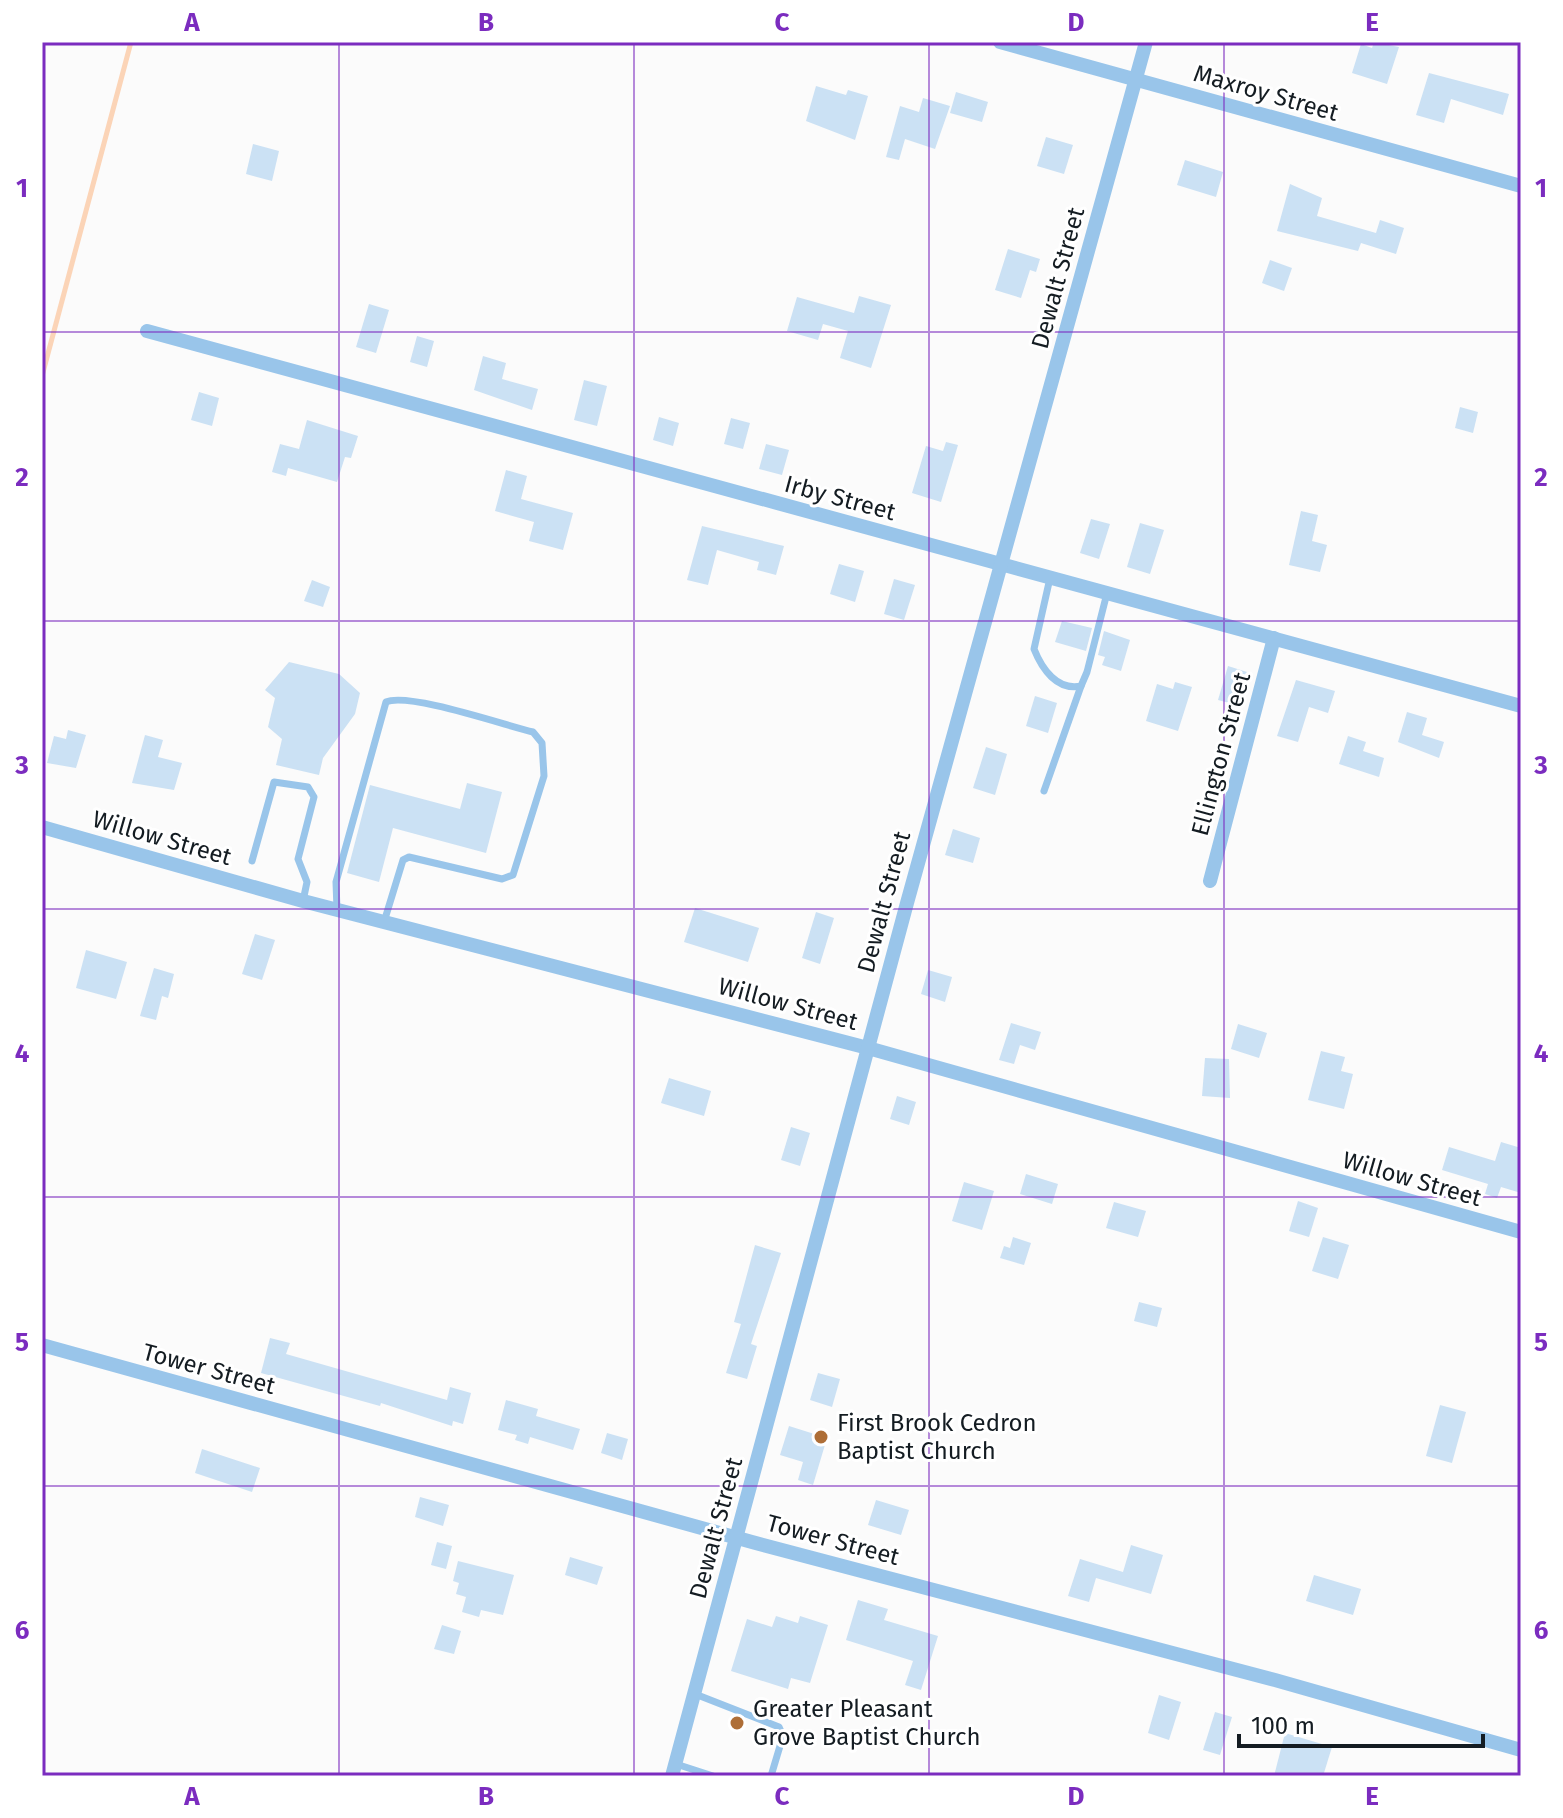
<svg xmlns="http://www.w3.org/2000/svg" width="1563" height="1818" viewBox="0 0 1563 1818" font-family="'Fira Sans',sans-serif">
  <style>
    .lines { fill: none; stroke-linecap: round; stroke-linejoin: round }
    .stream { stroke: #fbd4b7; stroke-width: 5 }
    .building { fill: #cbe1f4 }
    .service { stroke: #99c5ea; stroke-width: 7 }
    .minor { stroke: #99c5ea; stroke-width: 14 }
    .grid { fill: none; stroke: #7b2cbf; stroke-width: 2; stroke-opacity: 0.55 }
    .poi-dot { fill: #ae6e37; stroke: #fff; stroke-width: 3 }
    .labels { text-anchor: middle; stroke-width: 6; stroke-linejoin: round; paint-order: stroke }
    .street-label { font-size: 24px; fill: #141c22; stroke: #fff }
    .poi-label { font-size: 24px; fill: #141c22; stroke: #fff; text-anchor: start }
    .neatline { fill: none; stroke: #7b2cbf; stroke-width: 3 }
    .grid-label { font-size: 26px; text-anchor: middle; font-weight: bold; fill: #7b2cbf }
  </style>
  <rect width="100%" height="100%" fill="#fbfbfb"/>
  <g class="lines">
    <!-- stream -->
    <path class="stream" d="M42,376L131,42"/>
  </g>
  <!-- building -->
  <g class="building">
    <path d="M1374,42L1399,47L1387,84L1352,73L1361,44L1372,48Z"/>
    <path d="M1429,73L1509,94L1503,115L1451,99L1444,123L1416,115Z"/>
    <path d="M816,86L846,95L848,90L868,96L855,140L806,121Z"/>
    <path d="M956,92L988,102L982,122L950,113Z"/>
    <path d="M923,98L950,106L935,149L905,139L899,160L886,157L900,106L919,112Z"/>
    <path d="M1046,137L1073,145L1064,174L1037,166Z"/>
    <path d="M253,144L279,151L272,181L246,174Z"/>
    <path d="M1185,160L1223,172L1216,197L1177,185Z"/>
    <path d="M1290,184L1322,198L1317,216L1376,233L1380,220L1404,228L1396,254L1361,243L1358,251L1277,231Z"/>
    <path d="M1008,249L1040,259L1036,272L1030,270L1021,298L995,290Z"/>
    <path d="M1270,260L1292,268L1284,291L1262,283Z"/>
    <path d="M859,296L891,305L871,368L840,358L848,331L823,324L818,340L787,331L797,297L854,313Z"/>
    <path d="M369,304L389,310L376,353L356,347Z"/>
    <path d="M417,336L434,341L427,367L410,362Z"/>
    <path d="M483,356L506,363L502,379L538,389L532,410L474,390Z"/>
    <path d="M584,380L607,386L597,426L574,420Z"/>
    <path d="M199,392L219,398L212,426L191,420Z"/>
    <path d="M1460,407L1478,412L1473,433L1455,428Z"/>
    <path d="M659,417L679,423L673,446L653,440Z"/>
    <path d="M731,418L750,423L743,449L724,444Z"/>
    <path d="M307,420L358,436L351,458L345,457L337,482L288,468L286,476L272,472L280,444L299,449Z"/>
    <path d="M946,442L958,445L941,502L912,493L926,446L943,451Z"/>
    <path d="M766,444L789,450L782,475L759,469Z"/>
    <path d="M506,470L527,476L521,499L573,513L563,550L529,541L534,522L495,511Z"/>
    <path d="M1301,511L1318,515L1312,541L1327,545L1320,572L1289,565Z"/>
    <path d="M1091,519L1110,524L1099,559L1080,553Z"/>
    <path d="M1140,523L1164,530L1150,574L1127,567Z"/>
    <path d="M702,526L784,546L776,575L757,570L759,562L717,550L708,585L687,580Z"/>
    <path d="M839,564L864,571L855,602L830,594Z"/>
    <path d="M894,579L915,585L904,620L884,614Z"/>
    <path d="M312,580L330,587L323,607L304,601Z"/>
    <path d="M1062,621L1092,628L1086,651L1055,642Z"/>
    <path d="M1104,631L1130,640L1121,671L1102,665L1105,657L1098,655Z"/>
    <path d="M289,662L339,674L360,693L355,714L323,758L319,775L276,765L282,739L268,727L275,698L265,690Z"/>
    <path d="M1228,666L1247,672L1237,705L1218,700Z"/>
    <path d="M1296,680L1335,691L1328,713L1309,707L1298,742L1277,736Z"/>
    <path d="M1175,682L1192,687L1178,731L1146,721L1157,684L1173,689Z"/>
    <path d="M1035,696L1057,703L1048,733L1026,726Z"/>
    <path d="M1407,712L1427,718L1422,735L1444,742L1439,758L1398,742Z"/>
    <path d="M68,730L86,735L76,768L47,763L54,736L66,739Z"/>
    <path d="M145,735L163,740L158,757L182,763L174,790L132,783Z"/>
    <path d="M1348,736L1366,742L1363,751L1384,758L1379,777L1339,764Z"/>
    <path d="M986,747L1007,754L995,795L973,788Z"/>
    <path d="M467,783L502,792L486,853L393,828L379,882L347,873L370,785L460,809Z"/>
    <path d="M953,829L980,838L973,863L945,855Z"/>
    <path d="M695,908L759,928L748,962L684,942Z"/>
    <path d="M816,912L834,918L820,964L802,958Z"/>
    <path d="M255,934L275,940L262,980L242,974Z"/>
    <path d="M86,950L127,962L116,999L76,988Z"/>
    <path d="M154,968L174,974L168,998L162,996L156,1020L140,1016Z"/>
    <path d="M928,970L952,977L945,1002L921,994Z"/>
    <path d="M1011,1023L1041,1032L1035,1050L1020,1045L1014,1064L999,1060Z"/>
    <path d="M1238,1024L1267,1033L1259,1058L1231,1049Z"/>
    <path d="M1321,1051L1345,1057L1341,1071L1353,1074L1344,1109L1308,1100Z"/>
    <path d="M1205,1058L1229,1059L1230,1098L1202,1096Z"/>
    <path d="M669,1078L711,1091L704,1116L661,1103Z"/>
    <path d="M897,1096L916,1102L909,1125L890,1119Z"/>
    <path d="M791,1127L810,1133L800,1166L781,1160Z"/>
    <path d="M1501,1142L1521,1148V1193L1501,1187L1497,1198L1485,1194L1488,1184L1442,1170L1449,1147L1495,1161Z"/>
    <path d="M1026,1174L1058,1184L1052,1204L1020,1194Z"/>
    <path d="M964,1182L994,1191L982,1230L952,1221Z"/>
    <path d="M1298,1201L1318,1208L1309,1237L1289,1231Z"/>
    <path d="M1114,1202L1146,1211L1138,1237L1106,1228Z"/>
    <path d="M1013,1237L1031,1243L1024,1265L1000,1258L1004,1246L1010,1248Z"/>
    <path d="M1323,1237L1349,1245L1338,1279L1312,1271Z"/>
    <path d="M755,1245L781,1253L751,1344L757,1346L747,1379L726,1373L741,1324L734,1322Z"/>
    <path d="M1139,1302L1162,1308L1157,1327L1134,1321Z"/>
    <path d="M270,1338L290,1343L286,1354L447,1400L450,1387L471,1393L463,1424L453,1421L452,1426L381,1403L380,1406L261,1373Z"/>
    <path d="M818,1373L840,1379L832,1407L810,1400Z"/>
    <path d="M506,1400L538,1409L536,1416L580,1429L573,1450L530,1437L528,1444L515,1440L517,1435L498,1430Z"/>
    <path d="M1440,1405L1466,1412L1452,1463L1426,1456Z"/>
    <path d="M789,1426L827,1438L813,1485L798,1480L803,1462L780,1455Z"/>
    <path d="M607,1433L628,1439L622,1460L601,1453Z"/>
    <path d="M202,1449L260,1468L252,1492L195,1473Z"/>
    <path d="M420,1497L449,1505L443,1526L415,1517Z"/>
    <path d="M876,1500L909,1510L901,1535L868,1525Z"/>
    <path d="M437,1542L452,1546L446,1569L431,1565Z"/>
    <path d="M1131,1545L1163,1555L1151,1594L1096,1578L1089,1602L1068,1596L1080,1559L1123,1572Z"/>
    <path d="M570,1557L603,1567L597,1585L565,1575Z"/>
    <path d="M458,1561L514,1575L503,1615L481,1610L479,1617L462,1612L466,1597L456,1594L459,1583L453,1581Z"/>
    <path d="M1314,1575L1361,1589L1353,1615L1306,1601Z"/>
    <path d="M858,1600L888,1609L884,1620L938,1636L921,1690L905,1685L913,1661L846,1640Z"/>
    <path d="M776,1616L798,1623L800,1616L828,1625L810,1683L791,1678L788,1689L731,1671L747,1619L772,1627Z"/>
    <path d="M442,1625L461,1631L454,1654L434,1649Z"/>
    <path d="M1159,1695L1181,1702L1169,1740L1148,1733Z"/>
    <path d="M1215,1712L1232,1717L1220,1755L1203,1750Z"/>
    <path d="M1285,1733L1332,1747L1323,1776H1274Z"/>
  </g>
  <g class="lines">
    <!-- service -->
    <g class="service">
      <path d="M1050,578L1034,649C1042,669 1057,691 1081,686L1087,672L1107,593"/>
      <path d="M1044,791L1081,686"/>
      <path d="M252,861L274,782L308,787L314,797L298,859L307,882L303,901"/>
      <path d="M337,910L336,882L386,702C408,692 504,725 533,732L542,743L544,776L513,875L502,879L409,857L403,860L384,922"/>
      <path d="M695,1694L779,1727L783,1736L771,1776"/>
      <path d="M676,1764L713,1776"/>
    </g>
    <!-- minor -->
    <g class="minor">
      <path d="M1000,42L1521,186"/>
      <path d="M147,331L1521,706"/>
      <path d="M42,827L303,901L868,1048L1521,1232"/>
      <path d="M1210,881L1274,638"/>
      <path d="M42,1345L752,1542L1275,1680L1521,1750"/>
      <path d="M672,1776L907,903L1146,42"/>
    </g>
  </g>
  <!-- grid -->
  <path class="grid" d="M339,42V1776M634,42V1776M929,42V1776M1224,42V1776M42,332H1521M42,621H1521M42,909H1521M42,1197H1521M42,1486H1521"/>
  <!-- markers -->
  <g class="poi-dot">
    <circle cx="821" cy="1437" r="8"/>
    <circle cx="737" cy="1723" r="8"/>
  </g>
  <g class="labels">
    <!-- street labels -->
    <g class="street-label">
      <text transform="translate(1266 93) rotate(16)" y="8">Maxroy Street</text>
      <text transform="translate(1058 278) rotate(-75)" y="8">Dewalt Street</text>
      <text transform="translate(840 498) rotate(15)" y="8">Irby Street</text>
      <text transform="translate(1221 754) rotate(-75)" y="8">Ellington Street</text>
      <text transform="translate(162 838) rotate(16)" y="8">Willow Street</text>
      <text transform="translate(884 902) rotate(-75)" y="8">Dewalt Street</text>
      <text transform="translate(788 1004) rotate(15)" y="8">Willow Street</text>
      <text transform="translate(1412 1179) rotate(16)" y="8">Willow Street</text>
      <text transform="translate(209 1369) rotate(15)" y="8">Tower Street</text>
      <text transform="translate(716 1528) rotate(-75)" y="8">Dewalt Street</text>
      <text transform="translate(833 1540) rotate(15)" y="8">Tower Street</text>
    </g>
    <!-- poi labels -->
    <g class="poi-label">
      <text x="837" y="1431">First Brook Cedron<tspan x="837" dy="28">Baptist Church</tspan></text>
      <text x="753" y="1717">Greater Pleasant<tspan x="753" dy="28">Grove Baptist Church</tspan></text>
    </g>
  </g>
  <!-- border -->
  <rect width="1563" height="1818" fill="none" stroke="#ffffff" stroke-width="88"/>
  <!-- scale -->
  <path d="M1239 1734v12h244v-12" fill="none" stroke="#141c22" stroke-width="4"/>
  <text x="1251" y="1734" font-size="24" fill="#141c22" stroke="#ffffff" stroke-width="6" paint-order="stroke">100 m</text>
  <rect x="44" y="44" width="1475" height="1730" class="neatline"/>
  <g class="grid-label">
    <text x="192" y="31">A</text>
    <text x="486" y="31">B</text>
    <text x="782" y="31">C</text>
    <text x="1076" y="31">D</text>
    <text x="1372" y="31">E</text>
    <text x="22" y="197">1</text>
    <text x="1541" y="197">1</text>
    <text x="22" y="486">2</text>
    <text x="1541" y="486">2</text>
    <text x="22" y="774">3</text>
    <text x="1541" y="774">3</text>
    <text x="22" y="1062">4</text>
    <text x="1541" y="1062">4</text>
    <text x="22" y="1351">5</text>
    <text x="1541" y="1351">5</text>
    <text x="22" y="1639">6</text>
    <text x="1541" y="1639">6</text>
    <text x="192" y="1805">A</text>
    <text x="486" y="1805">B</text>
    <text x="782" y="1805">C</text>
    <text x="1076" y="1805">D</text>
    <text x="1372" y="1805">E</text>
  </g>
</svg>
